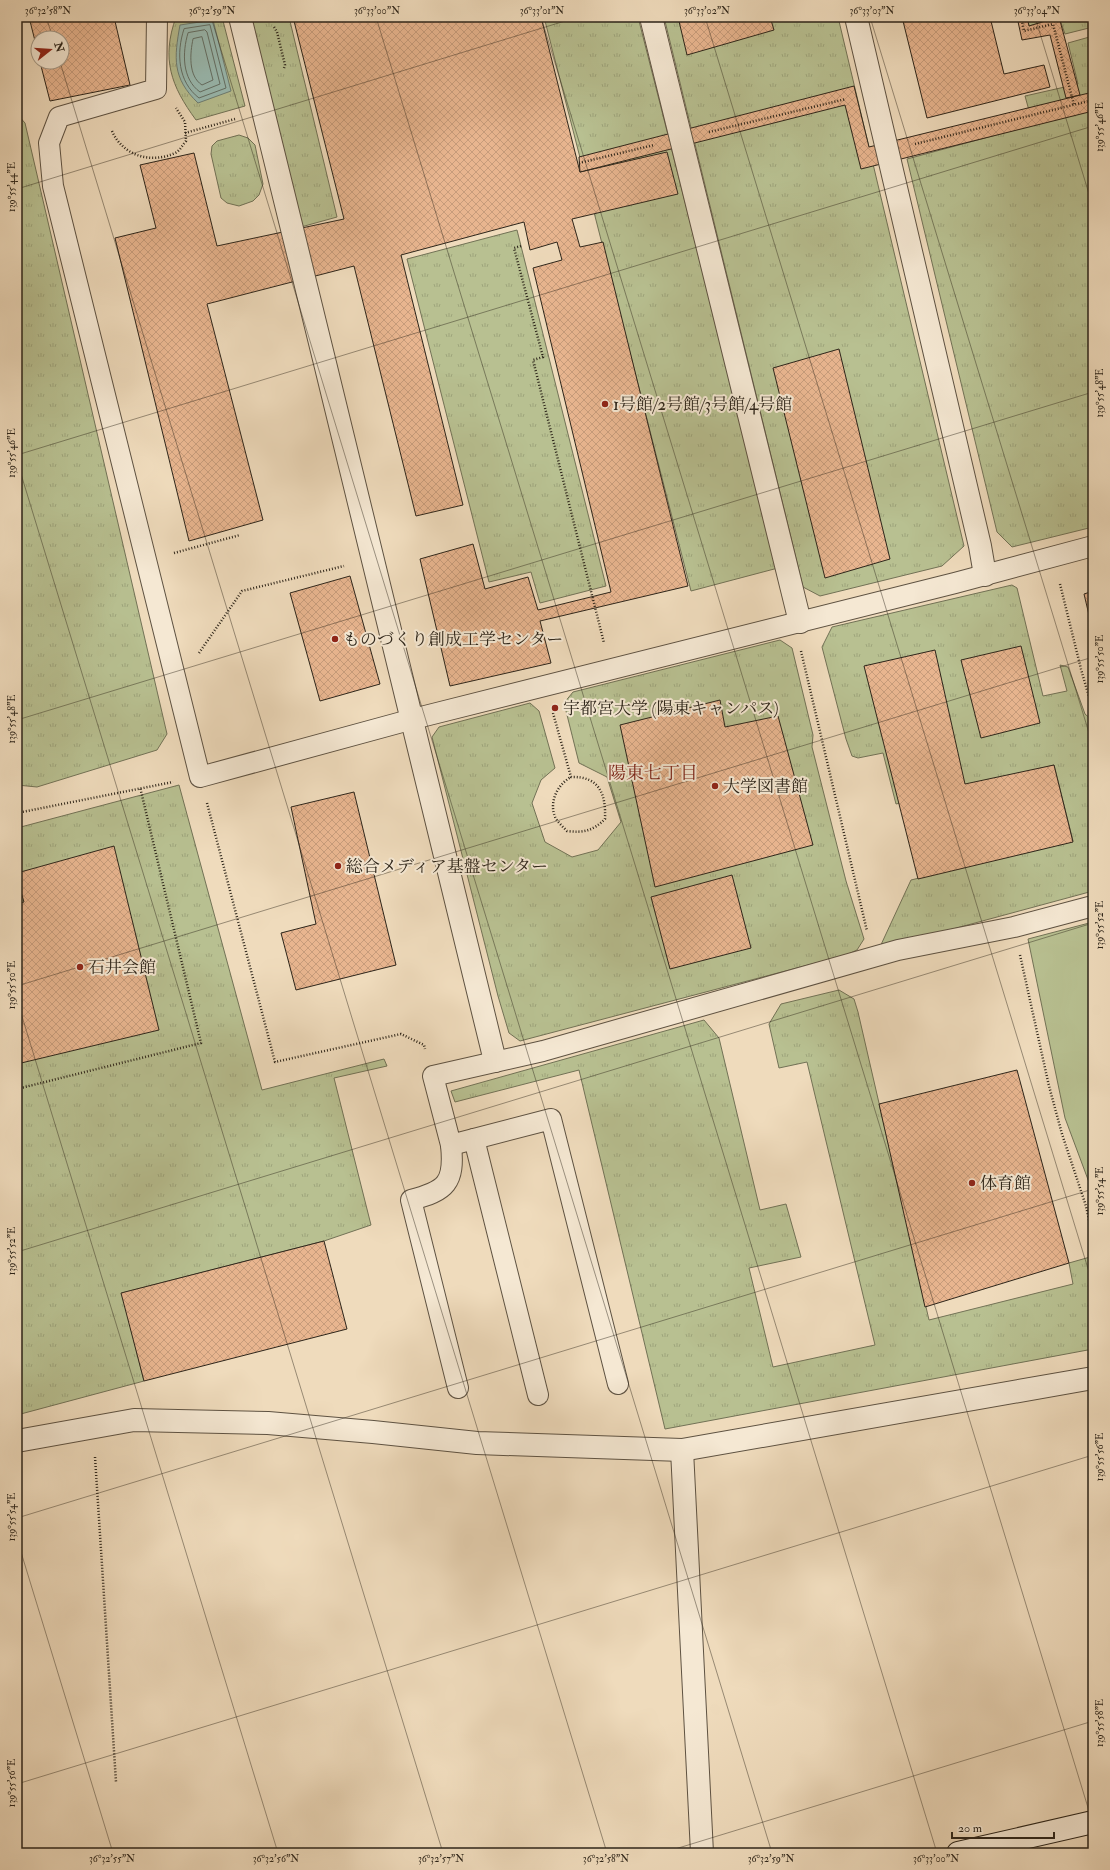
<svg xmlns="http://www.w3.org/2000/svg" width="1110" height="1870" viewBox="0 0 1110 1870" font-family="'IM FELL Double Pica','Noto Serif JP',serif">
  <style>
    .grass { fill: url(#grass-tufts); stroke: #727256 }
    .garden { fill: #b8c091; stroke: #727256 }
    .water { fill: #9abbb2; stroke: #6e7f75 }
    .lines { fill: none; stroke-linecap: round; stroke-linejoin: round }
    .shore { stroke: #647066; stroke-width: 1 }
    .building { fill: url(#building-cross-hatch); stroke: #2d251a }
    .lane-casing { stroke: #5e5242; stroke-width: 22 }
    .street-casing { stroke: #5e5242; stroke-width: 24 }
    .secondary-casing { stroke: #2d251a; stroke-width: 24 }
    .path { stroke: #2d251a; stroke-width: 2.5; stroke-dasharray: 1 2; stroke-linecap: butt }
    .lane { stroke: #f5e8d3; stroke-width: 20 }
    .street { stroke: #f5e8d3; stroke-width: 22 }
    .secondary { stroke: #f5e8d3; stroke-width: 22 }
    .ticks { fill: none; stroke: #2d251a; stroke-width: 1; stroke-opacity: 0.45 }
    .poi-dot { fill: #8f2418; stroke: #f5e8d3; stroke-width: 1.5 }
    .labels { text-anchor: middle; stroke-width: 4; stroke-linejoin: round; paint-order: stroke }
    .poi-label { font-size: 17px; fill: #2d251a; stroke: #f5e8d3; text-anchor: start }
    .neighbourhood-label { font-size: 18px; fill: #7a1f14; stroke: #f5e8d3 }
    .neatline { fill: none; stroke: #2d251a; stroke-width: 1.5 }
    .ticks-label { font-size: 10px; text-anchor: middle; fill: #2d251a }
  </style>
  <defs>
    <pattern id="grass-tufts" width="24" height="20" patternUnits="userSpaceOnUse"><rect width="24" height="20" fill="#b8c091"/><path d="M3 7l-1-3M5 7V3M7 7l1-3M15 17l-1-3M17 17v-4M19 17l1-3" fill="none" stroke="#9ea57c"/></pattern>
    <pattern id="building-cross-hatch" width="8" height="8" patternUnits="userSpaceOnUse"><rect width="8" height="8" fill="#e8b58f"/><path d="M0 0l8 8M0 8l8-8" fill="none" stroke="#c79c7b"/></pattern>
  </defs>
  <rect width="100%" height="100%" fill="#efdbbc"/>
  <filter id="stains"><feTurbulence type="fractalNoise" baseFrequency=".005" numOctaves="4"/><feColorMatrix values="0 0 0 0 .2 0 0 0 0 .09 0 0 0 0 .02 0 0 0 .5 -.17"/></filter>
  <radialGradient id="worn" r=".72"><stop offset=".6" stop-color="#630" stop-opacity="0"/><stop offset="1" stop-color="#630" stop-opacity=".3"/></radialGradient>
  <!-- grass -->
  <g class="grass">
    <path d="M176,17H222L245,106L196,120C171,86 161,59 176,17Z"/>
    <path d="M248,17H289L337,217L301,227Z"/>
    <path d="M544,17H638L778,568L691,591Z"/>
    <path d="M664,17H838L964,546L942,566L820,596L803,587Z"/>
    <path d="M1027,17H1093V27L1065,34L1059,17L1029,26Z"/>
    <path d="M1093,36V527L1012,547L997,532L907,159L1033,125L1025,96L1078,84L1068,43Z"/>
    <path d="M17,114L25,123L167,734L157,750L37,787L17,785Z"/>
    <path d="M239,135L248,138L255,145L263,184L259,195L253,201L239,206L227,203L221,198L211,154L212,146L217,141Z"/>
    <path d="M517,230L606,586L540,603L531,572L489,582L407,259Z"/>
    <path d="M1012,585L1017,588L1043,696L1067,691L1060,665L1068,667L1085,714L1093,721V891L879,949L911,880L1073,841L1054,765L896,804L883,753L858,758L852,756L846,739L822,647L832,627Z"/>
    <path d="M780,640L792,648L813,735L812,747L846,881L864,939L857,950L846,955L520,1041L509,1033L498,996L432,737L439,727L530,703L539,711L555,768L541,780L532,803L545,842L572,857L598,850L621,822L607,777L579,763L564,703L573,692Z"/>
    <path d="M179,785L262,1090L384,1059L387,1066L334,1078L371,1225L324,1241L122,1293L144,1381L17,1415V828Z"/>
    <path d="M839,990L854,999L858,1012L929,1320L1073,1284L1069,1263L1090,1257L1093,1271V1349L665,1429L579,1070L455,1102L451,1091L704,1020L719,1038L760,1210L786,1204L801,1257L749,1268L773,1367L875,1345L807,1062L779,1068L769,1024L781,1004Z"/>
  </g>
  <!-- garden -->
  <path class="garden" d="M1093,922V1193L1065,1118L1028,939Z"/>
  <!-- water -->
  <path class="water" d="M213,20L231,91L198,103C172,78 174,58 180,25Z"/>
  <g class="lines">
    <!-- shore -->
    <g class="shore">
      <path d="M210,25L226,88L199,98C178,82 176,53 184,29Z"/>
      <path d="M205,30L207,32L220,84L200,92C182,79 182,53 188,33Z"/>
      <path d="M202,37L213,80L202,85C188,76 190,53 193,39Z"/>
    </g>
  </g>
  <!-- building -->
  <g class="building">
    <path d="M29,17H114L130,85L50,101L40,62H62V38H38V53Z"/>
    <path d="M293,17H541L580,172L667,152L678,194L572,219L580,247L603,242L688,586L540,621L551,663L450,686L420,559L473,544L485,589L528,577L538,610L611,592L533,268L562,260L557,242L530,250L524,222L401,255L463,505L416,516L354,266L207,304L263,520L189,541L115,238L156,228L140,165L194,153L217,246L344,219Z"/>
    <path d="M678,17H770L774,30L687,55Z"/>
    <path d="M902,17H990L1004,74L1044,65L1050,87L927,118Z"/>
    <path d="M1017,17H1027L1029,26L1059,17L1080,95L1066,98L1050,35L1022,40Z"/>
    <path d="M854,86L869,147L1093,92V111L861,169L845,105L580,172L579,157Z"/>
    <path d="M839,349L890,559L825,578L773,368Z"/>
    <path d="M350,576L380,684L320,701L290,593Z"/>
    <path d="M1093,591V632L1084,594Z"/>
    <path d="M1021,646L1040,723L981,738L961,660Z"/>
    <path d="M935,650L965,784L1054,765L1073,842L918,879L864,666Z"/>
    <path d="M720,700L725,727L778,716L813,845L655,887L620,725Z"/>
    <path d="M354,792L396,965L296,990L281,933L316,924L291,807Z"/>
    <path d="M114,846L159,1030L17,1064V904L24,902L17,879V873Z"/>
    <path d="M732,875L751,948L670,969L651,897Z"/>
    <path d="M1017,1070L1069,1263L925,1307L879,1104Z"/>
    <path d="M324,1241L347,1329L144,1381L121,1293Z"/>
  </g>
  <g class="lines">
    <!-- lane casing -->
    <g class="lane-casing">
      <g id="lane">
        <path d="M157,17L156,89L59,117L49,143L53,186L200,777L413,719L955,583L1093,546"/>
        <path d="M474,1139L538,1395"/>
        <path d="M451,1145C455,1183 446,1191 411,1200L458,1388"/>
        <path d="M618,1384L551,1119L451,1145L433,1076L543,1051L898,950L1014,927L1093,906"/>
      </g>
    </g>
    <!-- street casing -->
    <g class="street-casing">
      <g id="street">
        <path d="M240,17C325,365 412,713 495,1061"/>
        <path d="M651,17L800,622"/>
        <path d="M856,17L980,546L985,575"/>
        <path d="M17,1441L134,1420L268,1423L373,1432L477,1443L682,1450L1093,1378"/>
        <path d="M682,1450L702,1853"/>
      </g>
    </g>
    <!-- secondary casing -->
    <g class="secondary-casing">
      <path id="secondary" d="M958,1853L1093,1822"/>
    </g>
    <!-- path -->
    <g class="path">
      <path d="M1021,17L1024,31L1053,24L1074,105"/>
      <path d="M274,27L277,32L285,65L284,68"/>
      <path d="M112,131C123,156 151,164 175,153C180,151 183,144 186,141L185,122L176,108"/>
      <path d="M709,132L846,99"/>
      <path d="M185,133L235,119"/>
      <path d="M915,144L1093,100"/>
      <path d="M579,163L654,145"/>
      <path d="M521,246L514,248L543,357L533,360L604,643"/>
      <path d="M174,553L240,535"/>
      <path d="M1060,584L1081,669L1089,697L1093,705"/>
      <path d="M801,651L867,931"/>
      <path d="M199,653L242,591L344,566"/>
      <path d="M553,713L571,777C600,776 606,795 605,819C593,831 583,833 567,831C563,827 559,823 556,819C548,803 557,785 571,777"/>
      <path d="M207,803L275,1062L401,1034L424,1045L425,1049"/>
      <path d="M17,813L173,782"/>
      <path d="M1020,955L1049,1086L1062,1134L1086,1206L1093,1239"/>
      <path d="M17,1089L201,1043L140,787"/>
      <path d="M1088,1210L1093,1218"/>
      <path d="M95,1457L116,1782"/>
    </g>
    <!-- lane -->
    <use href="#lane" class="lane"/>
    <!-- street -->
    <use href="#street" class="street"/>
    <!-- secondary -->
    <use href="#secondary" class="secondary"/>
  </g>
  <!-- ticks -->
  <path class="ticks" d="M46,17L53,38M211,17L772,1853M376,17L937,1853M541,17L1093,1824M705,17L1093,1285M870,17L1093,746M1035,17L1093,207M60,62L607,1853M17,189L578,17M17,455L1093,126M17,461L443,1853M17,720L1093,392M17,986L1093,657M17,1000L278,1853M17,1252L1093,923M17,1518L1093,1189M17,1539L113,1853M17,1784L1093,1455M662,1853L1093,1721"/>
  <!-- markers -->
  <g class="poi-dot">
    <circle cx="605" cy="404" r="4"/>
    <circle cx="335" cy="639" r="4"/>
    <circle cx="555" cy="708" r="4"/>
    <circle cx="715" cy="786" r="4"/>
    <circle cx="338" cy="866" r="4"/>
    <circle cx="80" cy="967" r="4"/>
    <circle cx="972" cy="1183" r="4"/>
  </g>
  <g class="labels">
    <!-- poi labels -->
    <g class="poi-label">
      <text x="613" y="410">1号館/2号館/3号館/4号館</text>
      <text x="343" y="645">ものづくり創成工学センター</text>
      <text x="563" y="714">宇都宮大学 (陽東キャンパス)</text>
      <text x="723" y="792">大学図書館</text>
      <text x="346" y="872">総合メディア基盤センター</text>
      <text x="88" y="973">石井会館</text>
      <text x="980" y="1189">体育館</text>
    </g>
    <!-- neighbourhood labels -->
    <g class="neighbourhood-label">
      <text x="653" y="779">陽東七丁目</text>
    </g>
  </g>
  <!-- margin -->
  <rect width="1110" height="1870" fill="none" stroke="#efdbbc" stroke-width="44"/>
  <!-- north arrow -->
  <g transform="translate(50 50) rotate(73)"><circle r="19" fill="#f5e8d3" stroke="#a59a89"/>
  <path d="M0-3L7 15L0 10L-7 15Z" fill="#8f2418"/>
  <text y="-6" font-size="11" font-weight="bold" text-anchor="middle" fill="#2d251a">N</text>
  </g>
  <!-- scale -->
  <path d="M952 1832v6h102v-6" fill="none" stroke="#2d251a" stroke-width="2"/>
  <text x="958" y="1832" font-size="12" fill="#2d251a" stroke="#f5e8d3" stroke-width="3" paint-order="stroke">20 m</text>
  <rect x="22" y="22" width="1066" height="1826" class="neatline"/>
  <g class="ticks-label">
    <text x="48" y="14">36°32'58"N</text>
    <text x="212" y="14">36°32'59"N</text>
    <text x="377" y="14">36°33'00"N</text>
    <text x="542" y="14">36°33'01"N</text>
    <text x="707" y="14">36°33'02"N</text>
    <text x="872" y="14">36°33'03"N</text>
    <text x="1037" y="14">36°33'04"N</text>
    <text transform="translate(1099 127) rotate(-90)" y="4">139°55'46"E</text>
    <text transform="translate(11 187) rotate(-90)" y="4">139°55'44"E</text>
    <text transform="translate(1099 393) rotate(-90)" y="4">139°55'48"E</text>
    <text transform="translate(11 453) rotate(-90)" y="4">139°55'46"E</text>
    <text transform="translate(1099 659) rotate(-90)" y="4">139°55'50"E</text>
    <text transform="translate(11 719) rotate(-90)" y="4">139°55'48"E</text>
    <text transform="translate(1099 925) rotate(-90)" y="4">139°55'52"E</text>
    <text transform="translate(11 985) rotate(-90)" y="4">139°55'50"E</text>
    <text transform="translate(1099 1191) rotate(-90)" y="4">139°55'54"E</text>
    <text transform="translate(11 1251) rotate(-90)" y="4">139°55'52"E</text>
    <text transform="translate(1099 1457) rotate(-90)" y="4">139°55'56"E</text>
    <text transform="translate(11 1517) rotate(-90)" y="4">139°55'54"E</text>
    <text transform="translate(1099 1723) rotate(-90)" y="4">139°55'58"E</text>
    <text transform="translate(11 1783) rotate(-90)" y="4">139°55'56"E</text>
    <text x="112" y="1862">36°32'55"N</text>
    <text x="276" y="1862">36°32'56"N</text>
    <text x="441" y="1862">36°32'57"N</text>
    <text x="606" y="1862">36°32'58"N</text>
    <text x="771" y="1862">36°32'59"N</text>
    <text x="936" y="1862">36°33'00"N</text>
  </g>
  <rect width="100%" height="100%" filter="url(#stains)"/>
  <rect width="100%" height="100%" fill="url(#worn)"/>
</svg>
